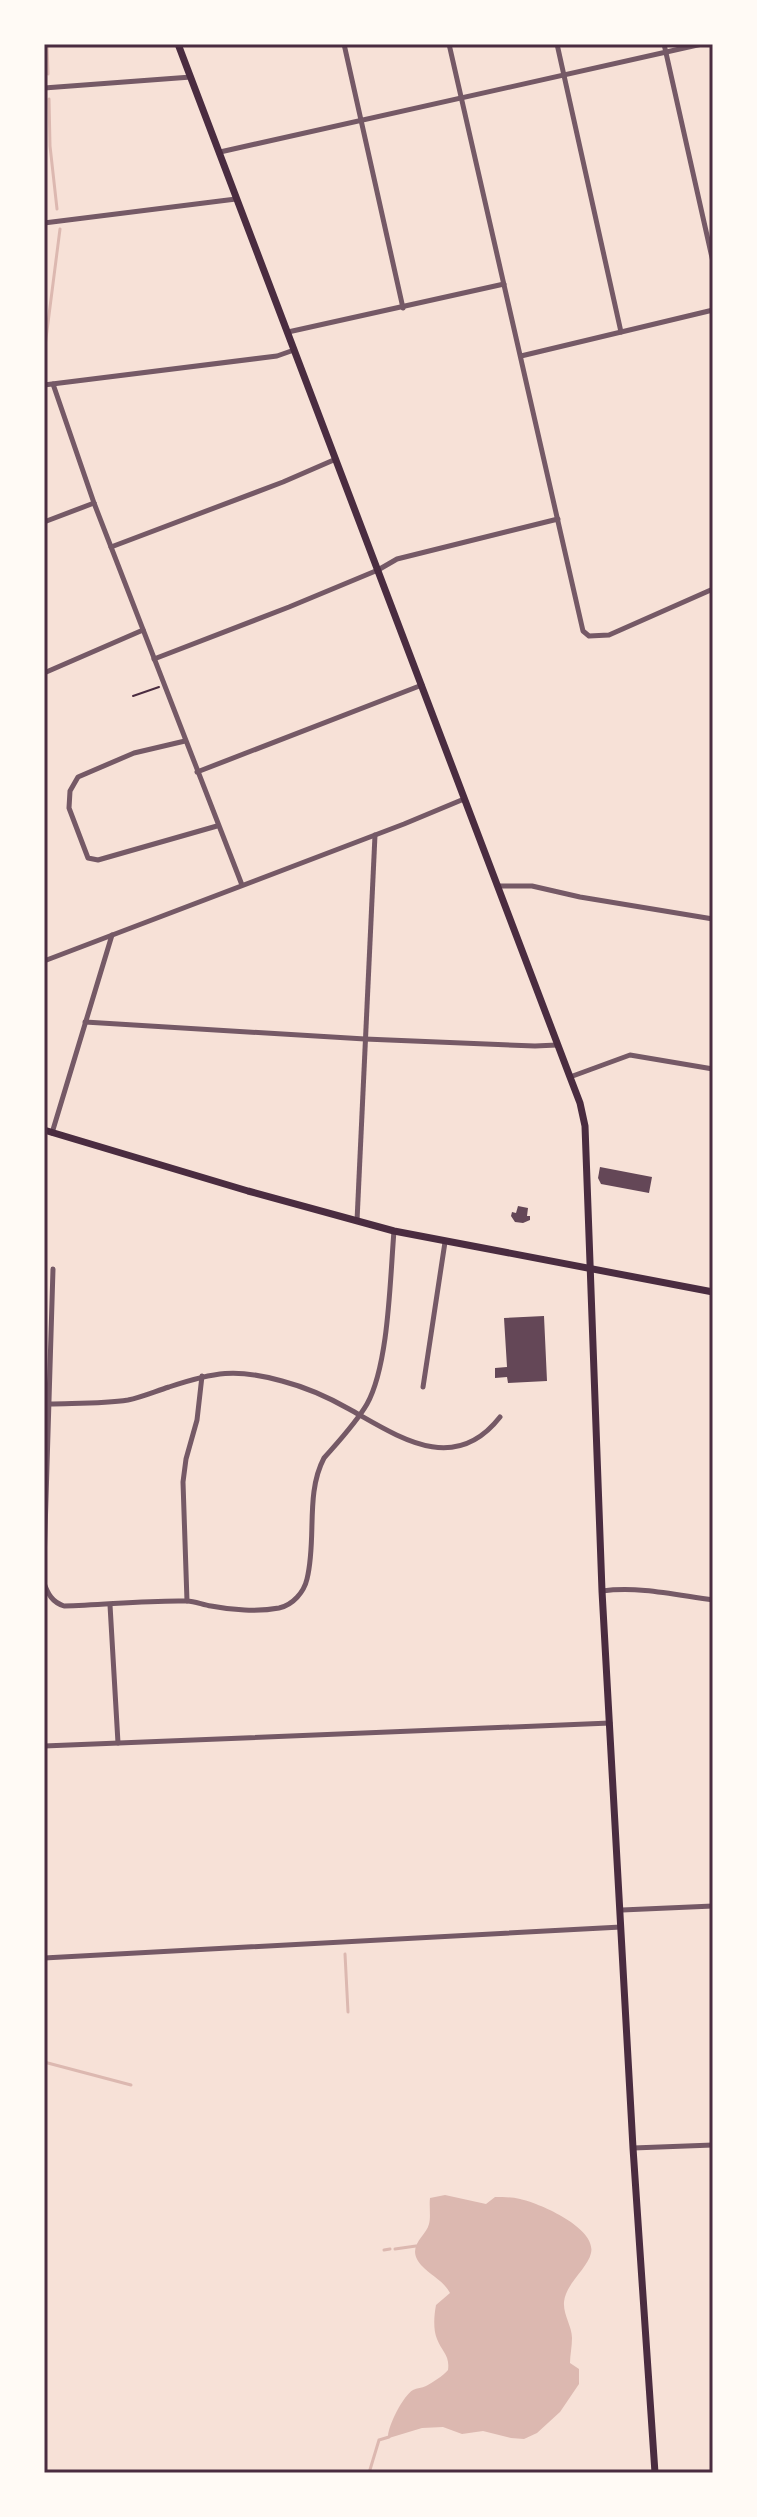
<svg xmlns="http://www.w3.org/2000/svg" width="757" height="2517" viewBox="0 0 757 2517" font-family="Roboto,sans-serif">
  <style>
    .water { fill: #dcb8b0 }
    .lines { fill: none; stroke-linecap: round; stroke-linejoin: round }
    .stream { stroke: #dcb8b0; stroke-width: 3 }
    .building { fill: #644757 }
    .path { stroke: #4a2c40; stroke-width: 2 }
    .minor { stroke: #755966; stroke-width: 5 }
    .secondary { stroke: #4a2c40; stroke-width: 7 }
    .primary { stroke: #4a2c40; stroke-width: 7 }
    .neatline { fill: none; stroke: #4a2c40; stroke-width: 3 }
  </style>
  <rect width="100%" height="100%" fill="#f7e1d7"/>
  <!-- water -->
  <path class="water" d="M445,2195L486,2204L495,2197C503,2197 512,2197 520,2199C539,2203 597,2228 591,2253C588,2268 566,2283 564,2302C563,2315 572,2326 572,2338C572,2347 570,2355 570,2363L579,2369V2384L560,2412L537,2433L524,2439L511,2438L483,2431L462,2434L443,2427L422,2428L389,2438L388,2436C389,2424 403,2396 413,2390C417,2388 422,2388 426,2386C433,2382 443,2376 448,2370C450,2355 442,2352 437,2339C433,2329 434,2316 436,2305L450,2293C443,2280 431,2276 421,2265C405,2246 426,2237 429,2224C431,2217 429,2206 430,2198Z"/>
  <g class="lines">
    <!-- stream -->
    <g class="stream">
      <path d="M47,44L48,74"/>
      <path d="M49,99L50,146L57,209"/>
      <path d="M44,354L60,229"/>
      <path d="M345,1954L348,2012"/>
      <path d="M44,2062L131,2085"/>
      <path d="M395,2249L416,2246"/>
      <path d="M384,2250L390,2249"/>
      <path d="M369,2473L379,2440L389,2437"/>
    </g>
  </g>
  <!-- building -->
  <g class="building">
    <path d="M600,1167L652,1177L649,1193L601,1184L598,1178Z"/>
    <path d="M518,1206L528,1208L527,1216H530V1220L523,1223L515,1222L511,1216L512,1212L516,1213Z"/>
    <path d="M544,1316L547,1381L508,1383L507,1377L495,1378V1368L507,1367L504,1318Z"/>
  </g>
  <g class="lines">
    <!-- path -->
    <path class="path" d="M133,696L159,687"/>
    <!-- minor -->
    <g class="minor">
      <path d="M344,44L403,308"/>
      <path d="M449,44L583,631L589,636L609,635L713,589"/>
      <path d="M557,44L621,332"/>
      <path d="M664,44L713,262"/>
      <path d="M44,88L191,77"/>
      <path d="M220,152L702,44"/>
      <path d="M44,223L236,199"/>
      <path d="M288,332L504,284"/>
      <path d="M521,356L713,310"/>
      <path d="M53,384L94,503L242,885"/>
      <path d="M44,385L277,356L294,350"/>
      <path d="M44,522L94,503"/>
      <path d="M111,547L283,482L336,459"/>
      <path d="M154,659L289,607L378,570L397,559L558,519"/>
      <path d="M44,673L143,630"/>
      <path d="M185,741L134,753L78,777L70,791L69,808L88,858L98,860L217,826"/>
      <path d="M197,772L422,685"/>
      <path d="M498,886H532L580,897L713,919"/>
      <path d="M44,961L404,824L464,799"/>
      <path d="M85,1022L365,1039L535,1046L557,1045"/>
      <path d="M570,1077L630,1055L713,1069"/>
      <path d="M52,1133L112,935"/>
      <path d="M357,1221L375,835"/>
      <path d="M423,1387L445,1242"/>
      <path d="M49,1404C75,1403 103,1404 128,1400C142,1397 156,1391 169,1387C214,1372 236,1368 282,1381C305,1387 328,1397 349,1409C399,1437 454,1476 500,1417"/>
      <path d="M44,1564L53,1269"/>
      <path d="M44,1583C48,1594 52,1602 64,1606C105,1605 146,1600 187,1601C195,1601 203,1605 211,1606C231,1610 258,1612 279,1608C293,1605 304,1592 307,1579C317,1539 305,1494 324,1458C339,1441 356,1423 367,1404C389,1364 390,1278 394,1231"/>
      <path d="M602,1591C639,1586 676,1595 713,1600"/>
      <path d="M187,1601L183,1482L186,1459L197,1420L202,1376"/>
      <path d="M110,1605L118,1743"/>
      <path d="M44,1746L610,1723"/>
      <path d="M622,1910L713,1906"/>
      <path d="M44,1958L621,1927"/>
      <path d="M633,2148L713,2145"/>
    </g>
    <!-- secondary -->
    <path class="secondary" d="M178,44L570,1077L580,1103L585,1126L602,1591L633,2148L655,2473"/>
    <!-- primary -->
    <path class="primary" d="M44,1130L248,1191L394,1231L713,1292"/>
  </g>
  <!-- border -->
  <rect width="757" height="2517" fill="none" stroke="#fffaf5" stroke-width="92"/>
  <rect x="46" y="46" width="665" height="2425" class="neatline"/>
</svg>
